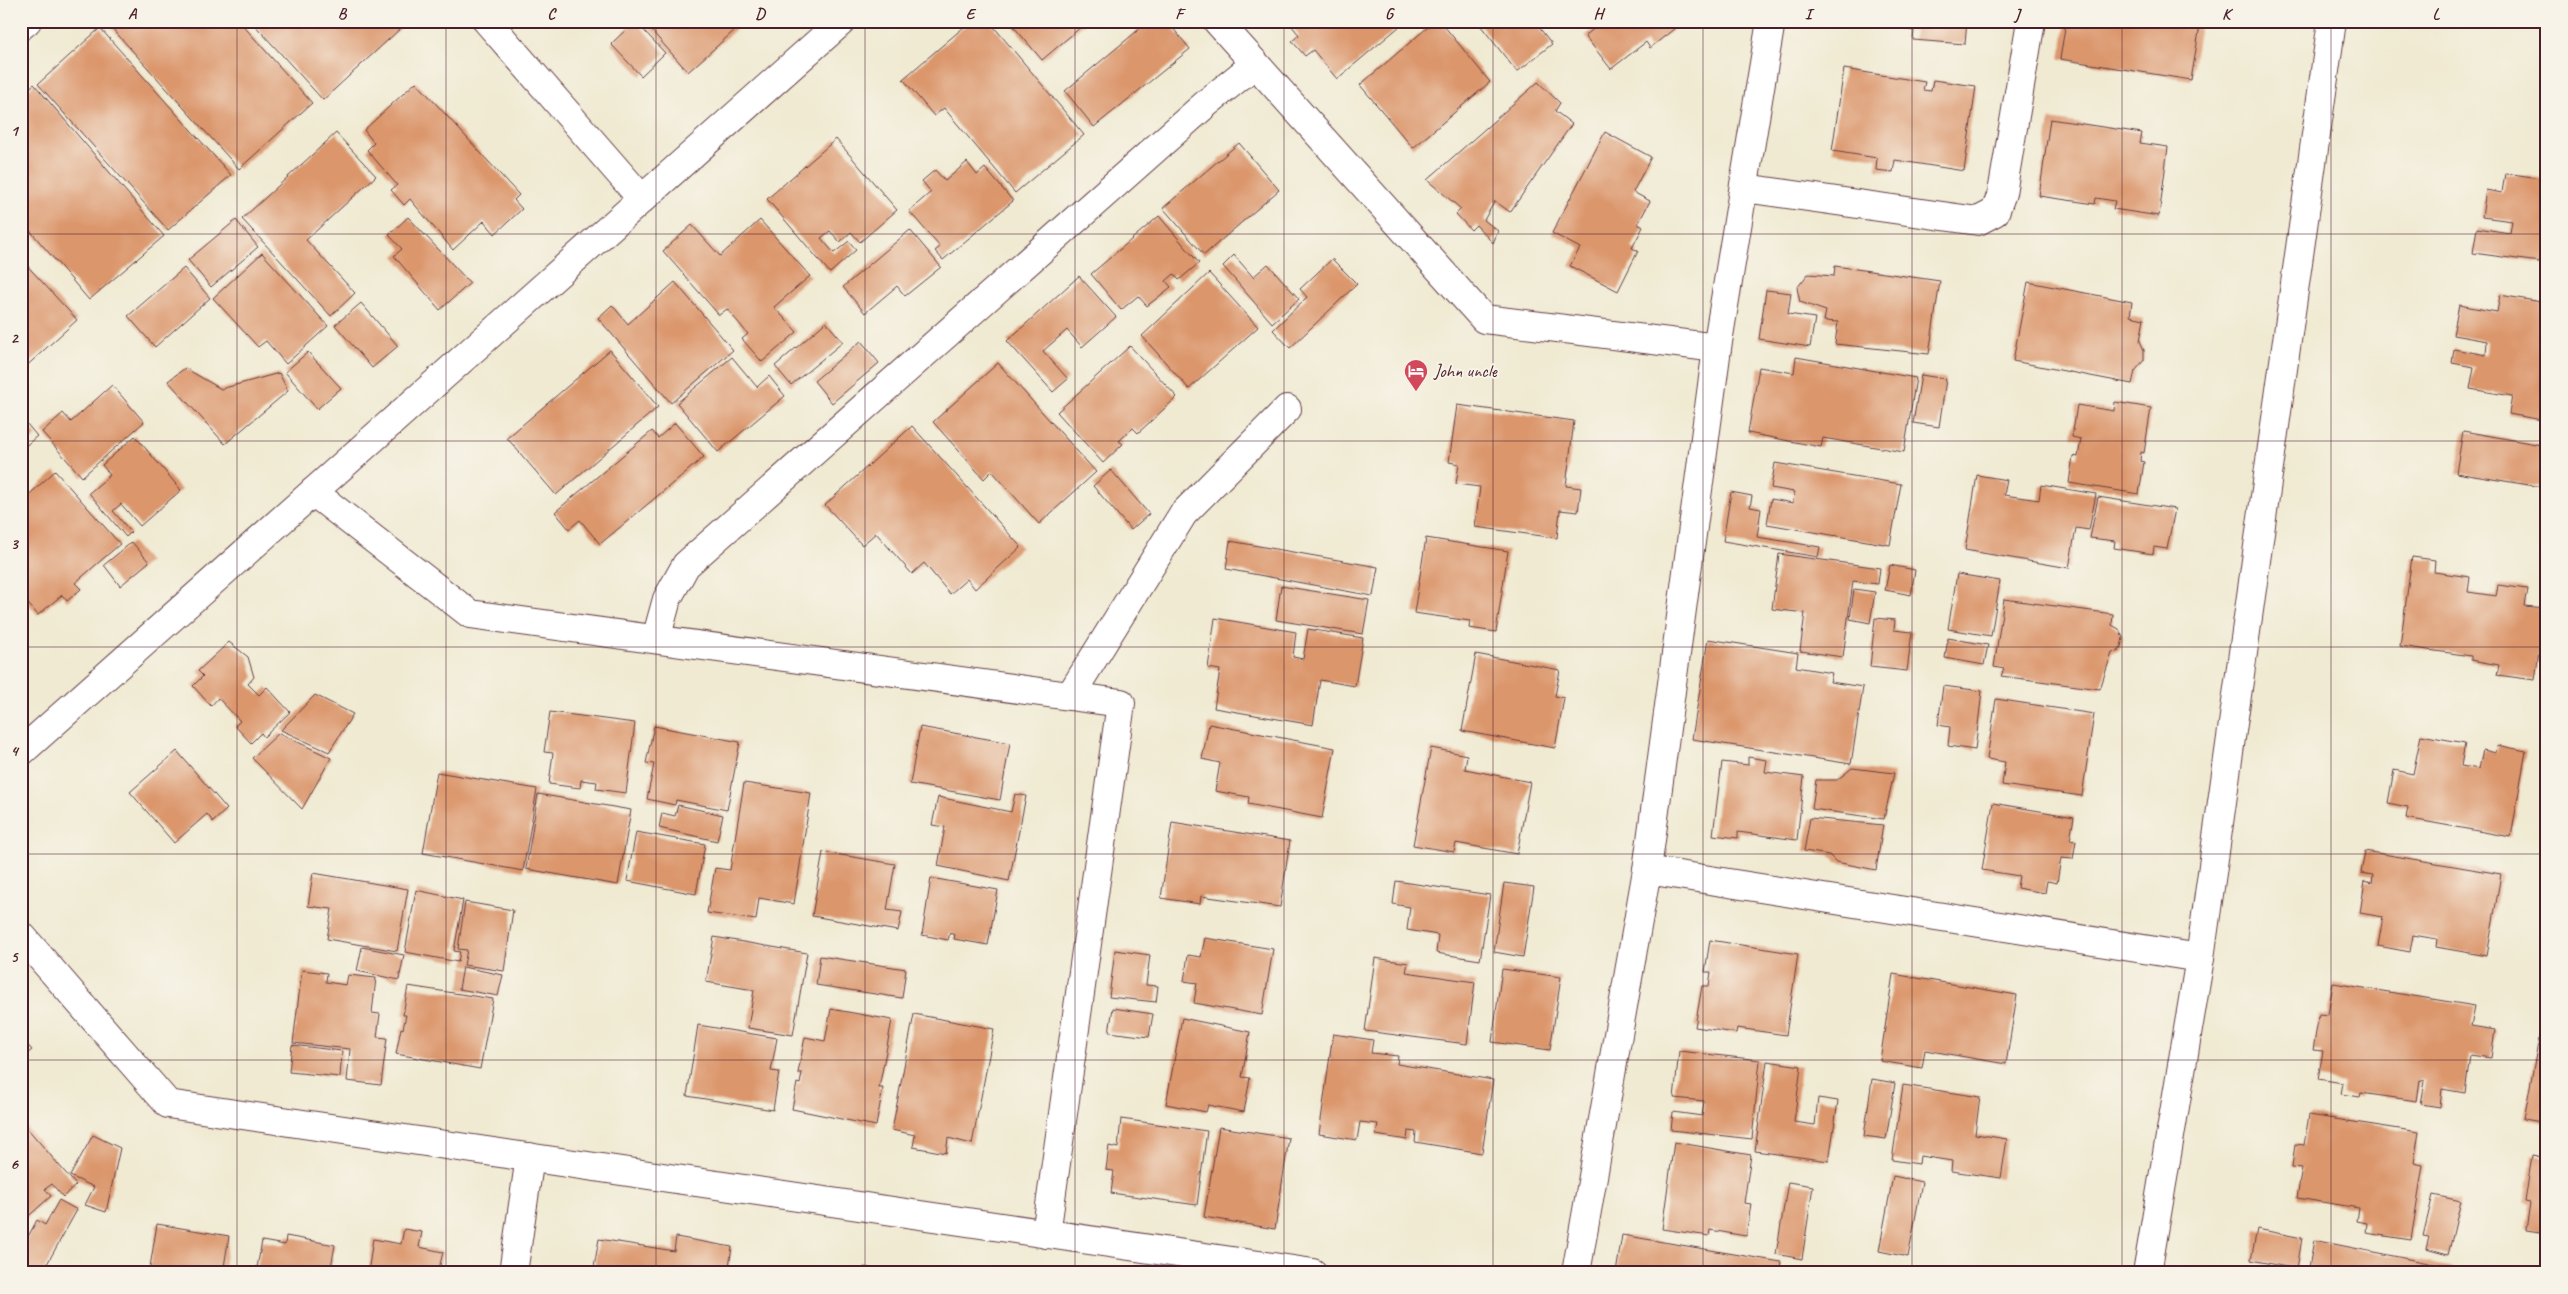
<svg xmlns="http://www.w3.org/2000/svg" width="2568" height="1294" viewBox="0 0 2568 1294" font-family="Caveat,sans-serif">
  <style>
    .building { fill: #db966c }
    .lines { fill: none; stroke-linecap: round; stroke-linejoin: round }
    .minor-casing { stroke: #633d44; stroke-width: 30 }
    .minor { stroke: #fff; stroke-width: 28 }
    .grid { fill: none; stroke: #4a1f2b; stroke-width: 1; stroke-opacity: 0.55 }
    .labels { text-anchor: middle; stroke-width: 4; stroke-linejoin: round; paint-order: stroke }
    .poi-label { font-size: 18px; fill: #4a1f2b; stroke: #f7f3e8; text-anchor: start }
    .neatline { fill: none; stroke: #4a1f2b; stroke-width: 2 }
    .grid-label { font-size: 16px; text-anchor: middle; font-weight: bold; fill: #4a1f2b }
  </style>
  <rect width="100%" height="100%" fill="#f7f3e8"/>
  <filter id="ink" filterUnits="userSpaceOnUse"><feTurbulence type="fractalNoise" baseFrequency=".02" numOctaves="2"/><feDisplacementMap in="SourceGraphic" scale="10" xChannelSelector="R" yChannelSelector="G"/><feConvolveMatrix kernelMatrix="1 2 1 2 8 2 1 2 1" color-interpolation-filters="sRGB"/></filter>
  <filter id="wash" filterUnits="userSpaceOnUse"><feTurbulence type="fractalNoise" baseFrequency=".0096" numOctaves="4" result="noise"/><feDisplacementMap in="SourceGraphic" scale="20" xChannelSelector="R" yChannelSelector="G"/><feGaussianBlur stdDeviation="1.12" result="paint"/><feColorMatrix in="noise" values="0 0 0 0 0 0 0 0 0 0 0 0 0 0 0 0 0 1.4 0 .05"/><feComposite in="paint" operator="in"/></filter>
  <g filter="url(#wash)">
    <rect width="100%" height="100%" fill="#f0ead2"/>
    <g id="blocks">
      <!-- building -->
      <g class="building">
        <path d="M116,21H239L312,103L239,169L110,26Z"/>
        <path d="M251,21H301L307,27L313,21H394L401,28L323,100Z"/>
        <path d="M635,21L665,53L641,76L611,44Z"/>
        <path d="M643,21H745L688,72Z"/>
        <path d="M971,21H989L1084,135L1015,193L944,108L934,116L903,79Z"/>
        <path d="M1009,21H1088L1042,60Z"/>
        <path d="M1149,21H1167L1190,49L1094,127L1065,91Z"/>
        <path d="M1288,21H1406L1337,79L1313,50L1305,56L1292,41L1299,35Z"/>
        <path d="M1435,21H1440L1490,82L1413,148L1360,85Z"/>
        <path d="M1477,21H1534L1552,44L1517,72Z"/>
        <path d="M1603,21H1684L1650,48L1646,42L1611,69L1585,36Z"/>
        <path d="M1898,21H1967L1965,44L1913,40L1914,31L1905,29Z"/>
        <path d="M2066,21H2176L2200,25L2191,80L2060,59Z"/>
        <path d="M100,28L231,175L168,230L38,84Z"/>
        <path d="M1844,69L1925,82L1923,90L1931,91L1933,80L1976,86L1964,171L1895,160L1893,172L1876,170L1877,158L1832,151Z"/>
        <path d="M416,82L519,195L514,200L522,209L495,234L484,221L453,250L410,199L404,205L391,190L397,185L367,150L374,143L364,130Z"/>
        <path d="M1538,82L1560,103L1555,111L1572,124L1510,212L1495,201L1484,220L1498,231L1493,243L1476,225L1471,230L1456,214L1461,209L1427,180Z"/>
        <path d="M34,84L164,236L89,300L21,220V96Z"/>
        <path d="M2050,119L2142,133L2140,143L2168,147L2159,216L2113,209L2115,201L2096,198L2095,204L2039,196Z"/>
        <path d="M1605,132L1651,157L1633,192L1650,201L1638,224L1643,227L1632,248L1638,251L1618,291L1570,266L1580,248L1552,233Z"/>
        <path d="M336,133L376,176L306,240L355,293L331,316L242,219Z"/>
        <path d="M836,139L897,210L860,242L851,232L840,242L830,231L821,238L834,253L849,241L856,250L830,273L767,199Z"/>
        <path d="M1239,143L1279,190L1204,255L1163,208Z"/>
        <path d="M967,162L977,175L985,168L1013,201L943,260L935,251L940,247L909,211L931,192L922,181L935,170L945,181Z"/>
        <path d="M2505,173L2547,179V263L2473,253L2477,228L2510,233L2512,221L2482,217L2486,190L2502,193Z"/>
        <path d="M1159,216L1199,263L1179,280L1174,274L1166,281L1171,287L1147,306L1138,296L1121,310L1091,274Z"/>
        <path d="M408,217L470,283L440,310L394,256L402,249L389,235Z"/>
        <path d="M236,220L258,247L211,287L188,260Z"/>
        <path d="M760,220L810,276L774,307L797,332L762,362L742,339L748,334L727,309L719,315L663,251L692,225L720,256Z"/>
        <path d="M910,230L941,267L905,296L897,286L865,313L843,287Z"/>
        <path d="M262,253L328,326L286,364L266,341L258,347L213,298Z"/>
        <path d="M1234,255L1253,277L1268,264L1299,299L1272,323L1223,266Z"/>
        <path d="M21,259L77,320L21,371Z"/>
        <path d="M1332,259L1357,284L1290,348L1273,330L1307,297L1300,289Z"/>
        <path d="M1835,266L1940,281L1929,354L1835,344L1838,322L1824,321L1826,311L1800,302L1797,288L1808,274L1834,276Z"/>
        <path d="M184,268L210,298L155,347L128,316Z"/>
        <path d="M1209,273L1258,327L1189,389L1142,336Z"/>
        <path d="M1079,276L1116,317L1082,347L1067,330L1043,351L1068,379L1053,392L1007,341Z"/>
        <path d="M675,282L733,350L671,403L598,318L612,305L628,324Z"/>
        <path d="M2028,282L2132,302L2130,316L2144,319L2140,341L2144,350V360L2135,371L2132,384L2013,361Z"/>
        <path d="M1766,290L1791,293L1788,314L1815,318L1810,347L1759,339Z"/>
        <path d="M2500,295L2547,303V421L2509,414L2512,396L2470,389L2474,367L2452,363L2454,349L2486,355L2487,341L2453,335L2459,305L2497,312Z"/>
        <path d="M361,303L398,346L372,368L335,325Z"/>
        <path d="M826,322L843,342L791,385L775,366Z"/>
        <path d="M861,341L879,363L832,403L814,381Z"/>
        <path d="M1130,346L1177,397L1138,433L1133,428L1119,441L1123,444L1103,463L1057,412Z"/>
        <path d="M610,350L658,407L556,495L507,438Z"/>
        <path d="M308,352L341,388L317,409L285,372Z"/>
        <path d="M732,357L757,387L769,376L785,396L718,452L677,403Z"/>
        <path d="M1796,357L1916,378L1904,452L1823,438L1821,447L1748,433L1759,367L1794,373Z"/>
        <path d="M998,363L1096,472L1039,524L992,471L984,479L933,422Z"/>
        <path d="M185,368L221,389L279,373L288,391L225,444L168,381Z"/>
        <path d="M1921,375L1946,379L1939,427L1913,423Z"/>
        <path d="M112,385L144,422L82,477L42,432L63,413L71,422Z"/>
        <path d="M2115,402L2151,408L2144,453L2141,452L2140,461L2144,462L2139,494L2069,483L2073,456L2078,457L2081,439L2072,437L2077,405L2114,411Z"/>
        <path d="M1457,405L1574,421L1566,486L1581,488L1578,512L1560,510L1557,538L1475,527L1480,487L1456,484L1459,464L1449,462Z"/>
        <path d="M21,417L37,436L21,450Z"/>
        <path d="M675,423L704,457L600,544L580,520L569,529L555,512L652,431L658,438Z"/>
        <path d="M912,426L1021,547L975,589L967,579L950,594L924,563L912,574L876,533L862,545L825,505Z"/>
        <path d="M2463,431L2547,446V488L2456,473Z"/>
        <path d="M135,436L181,490L140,526L121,504L113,511L131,532L126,537L89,493L110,475L102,465Z"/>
        <path d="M1775,463L1901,484L1890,545L1767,524L1771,499L1793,503L1794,492L1771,488Z"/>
        <path d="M1111,470L1149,514L1131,530L1093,486Z"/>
        <path d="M55,471L120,544L75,583L81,589L67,601L62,595L38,615L21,596V502Z"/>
        <path d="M1977,475L2007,480L2004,495L2039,500L2041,485L2096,494L2089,530L2076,528L2069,568L1965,550Z"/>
        <path d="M1731,492L1752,496L1750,507L1761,509L1757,537L1820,547L1818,557L1723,541Z"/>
        <path d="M2098,497L2175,509L2167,549L2154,547L2153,554L2114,548L2115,541L2090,538Z"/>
        <path d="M1426,538L1508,551L1496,632L1469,628L1470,621L1414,613Z"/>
        <path d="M1230,541L1378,567L1373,596L1226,569Z"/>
        <path d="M132,542L149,562L120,586L104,565Z"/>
        <path d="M1779,554L1880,568L1878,584L1853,581L1843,657L1800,651L1805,613L1772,609Z"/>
        <path d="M2412,557L2435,560L2434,572L2470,577L2468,592L2496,596L2498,585L2527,589L2524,606L2545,608L2535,680L2497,675L2499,665L2471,660V656L2400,646Z"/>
        <path d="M1890,565L1915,570L1911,595L1885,590Z"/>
        <path d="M1957,574L2000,581L1991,636L1948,629Z"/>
        <path d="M1281,586L1369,600L1363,634L1276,620Z"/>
        <path d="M1854,589L1875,592L1870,623L1850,619Z"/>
        <path d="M2004,599L2113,614L2112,625L2119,629L2123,638L2121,647L2118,651L2112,652L2100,689L2001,676L2004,669L1994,667Z"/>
        <path d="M1215,618L1296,632L1293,657L1303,659L1308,629L1363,638L1355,686L1320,680L1313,725L1214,708L1220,670L1208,668Z"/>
        <path d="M1875,618L1895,620L1894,630L1912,632L1907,671L1870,667Z"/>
        <path d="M1948,638L1988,645L1984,665L1945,658Z"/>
        <path d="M1708,639L1798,653L1796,667L1832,673L1830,682L1863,687L1851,764L1692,739Z"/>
        <path d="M229,642L248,657L254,677L248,684L259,695L267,687L290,712L264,737L261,733L251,743L235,726L240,721L218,698L211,706L193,686L203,676L198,671Z"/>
        <path d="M1476,654L1560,670L1555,696L1564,698L1555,748L1462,731Z"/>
        <path d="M1943,686L1982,691L1975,750L1948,746L1950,727L1938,725Z"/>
        <path d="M315,695L353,714L329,752L281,730Z"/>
        <path d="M1996,699L2094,714L2082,796L2002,785L2005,762L1987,759Z"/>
        <path d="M550,712L635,723L626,793L596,789L597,782L581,780L580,788L549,784L553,753L544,752Z"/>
        <path d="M1209,724L1335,748L1322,818L1248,804L1249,797L1215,791L1220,763L1202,759Z"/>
        <path d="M654,726L740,742L727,810L676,800L675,805L647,799L654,764L646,763Z"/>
        <path d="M920,727L1010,743L1000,800L910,784Z"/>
        <path d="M279,733L331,758L302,809L252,758Z"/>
        <path d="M2421,735L2465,743L2461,766L2479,769L2483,750L2496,753L2497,745L2526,751L2511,837L2406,818L2408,807L2388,803L2394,770L2413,774Z"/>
        <path d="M1431,748L1467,755L1465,769L1530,782L1517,854L1456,843L1454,852L1413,845Z"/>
        <path d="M177,751L227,809L213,822L207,814L174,843L130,792Z"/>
        <path d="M1748,757L1767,760L1765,772L1804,777L1797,840L1738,832V838L1713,835L1722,762L1748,765Z"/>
        <path d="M1852,768L1894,773L1884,819L1812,809L1816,780H1837Z"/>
        <path d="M437,772L537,789L523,871L423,853Z"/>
        <path d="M744,783L811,793L794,904L759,898L756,920L707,913L715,868L730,870Z"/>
        <path d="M538,794L631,810L618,885L526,869Z"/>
        <path d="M1015,794L1026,796L1009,881L938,866L945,827L932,825L938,797L1011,812Z"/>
        <path d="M1993,803L2074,817L2070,840L2076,841L2073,859L2061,858L2057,883L2047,881L2045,893L2017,888L2019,876L1982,870Z"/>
        <path d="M678,805L723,815L717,841L659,828L662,813L675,816Z"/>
        <path d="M1810,818L1883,825L1876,870L1836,862L1829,855L1804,851Z"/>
        <path d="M1172,822L1290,841L1280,907L1201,896L1200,904L1161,898Z"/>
        <path d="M636,832L705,844L696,894L627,881Z"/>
        <path d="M2365,851L2501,874L2487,956L2436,947L2437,939L2413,935L2410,952L2378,946L2383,917L2360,913L2365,881L2372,883L2373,875L2361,873Z"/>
        <path d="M823,852L895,864L887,910L902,912L898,931L812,916Z"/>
        <path d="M313,873L408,889L397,951L327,939L332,909L308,906Z"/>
        <path d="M931,878L998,890L988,945L954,939L955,935L950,933L948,940L922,935Z"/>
        <path d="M1396,881L1490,895L1480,960L1436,953L1438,935L1407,930L1410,907L1393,904Z"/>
        <path d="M1504,883L1534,887L1523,957L1494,952Z"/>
        <path d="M416,890L463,900L454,951L460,952L458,962L405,952Z"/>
        <path d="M465,902L513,910L504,971L464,965L467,950L458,949Z"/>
        <path d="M714,937L807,953L793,1035L748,1028L754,990L706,982Z"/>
        <path d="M1205,938L1273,949L1262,1015L1194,1003L1197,983L1184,981L1188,955L1201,957Z"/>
        <path d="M1710,940L1798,954L1786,1035L1737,1028L1736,1033L1695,1027L1702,986H1709L1711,972H1705Z"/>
        <path d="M362,947L404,955L399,980L357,971Z"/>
        <path d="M1115,950L1150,955L1146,985L1158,986L1156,1002L1109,997Z"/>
        <path d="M820,956L906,969L902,998L816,985Z"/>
        <path d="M1375,958L1408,963L1406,972L1475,982L1467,1044L1365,1031Z"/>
        <path d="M463,967L503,975L498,996L459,989Z"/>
        <path d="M1502,969L1561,977L1550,1050L1492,1042Z"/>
        <path d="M302,970L327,973L326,982L346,985L348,975L376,978L372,1013L380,1014L377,1037L387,1038L381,1085L347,1081L350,1049L293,1043Z"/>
        <path d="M1893,974L2017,995L2006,1064L1925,1050L1922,1068L1880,1061Z"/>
        <path d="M2333,983L2475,1006L2471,1026L2495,1030L2491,1058L2470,1055L2465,1093L2442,1089L2440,1107L2421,1104L2425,1081L2420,1080L2417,1101L2361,1093L2360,1097L2341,1094L2343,1083L2318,1079L2323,1051L2313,1050L2319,1014L2328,1015Z"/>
        <path d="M408,986L493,999L480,1069L396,1054L401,1028L403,1029L406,1015H403Z"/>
        <path d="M2546,1000L2547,1001V1123L2524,1119Z"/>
        <path d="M1113,1008L1153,1014L1149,1037L1109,1032Z"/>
        <path d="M831,1009L892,1020L879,1088H883L876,1126L792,1109L797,1083L800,1084L802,1073H798L805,1037L825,1041Z"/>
        <path d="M914,1014L994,1029L972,1144L948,1138L946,1153L913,1147L915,1135L892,1130Z"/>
        <path d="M1182,1018L1250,1032L1242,1077L1250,1078L1244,1112L1208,1105L1206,1112L1166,1104Z"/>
        <path d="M698,1025L777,1038L771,1071L779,1072L773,1110L687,1096Z"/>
        <path d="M1333,1034L1373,1040L1371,1053L1398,1056L1397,1064L1493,1080L1482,1153L1415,1142L1416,1132L1408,1131L1407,1140L1376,1135L1378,1124L1360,1122L1357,1140L1319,1134Z"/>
        <path d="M21,1038L32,1050L21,1059Z"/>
        <path d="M292,1045L342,1051L340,1077L289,1072Z"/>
        <path d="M1679,1051L1760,1060L1752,1139L1671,1130L1673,1112L1702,1116L1704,1101L1674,1098Z"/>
        <path d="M1767,1061L1801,1066L1794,1122L1815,1125L1818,1098L1838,1101L1829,1161L1755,1151Z"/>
        <path d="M1872,1079L1895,1083L1886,1139L1864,1136Z"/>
        <path d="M1903,1085L1980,1097L1975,1134L2007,1139L2001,1178L1951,1171L1952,1161L1920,1156L1919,1164L1892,1160Z"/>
        <path d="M2309,1115L2419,1132L2414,1163L2423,1165L2411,1240L2366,1233L2367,1223L2357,1221L2359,1208L2297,1198L2302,1168L2292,1167L2295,1144L2304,1145Z"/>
        <path d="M1121,1119L1207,1131L1197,1205L1111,1193L1114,1171L1106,1170L1109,1146L1118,1148Z"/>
        <path d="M21,1121L76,1185L63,1197L52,1184L45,1189L51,1196L21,1223Z"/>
        <path d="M1219,1127L1289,1138L1275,1229L1204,1217Z"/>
        <path d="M93,1135L120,1148L106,1212L85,1205L94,1187L70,1176Z"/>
        <path d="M1674,1142L1751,1155L1744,1203L1751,1204L1746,1236L1710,1230L1709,1236L1662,1229Z"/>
        <path d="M2532,1155L2547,1158V1233L2526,1230L2530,1203L2525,1202Z"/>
        <path d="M1893,1176L1922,1182L1908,1257L1879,1251Z"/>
        <path d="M1788,1182L1813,1186L1802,1259L1776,1254Z"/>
        <path d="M2433,1195L2461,1201L2448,1255L2426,1249L2429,1237L2423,1236Z"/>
        <path d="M59,1200L77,1210L42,1273H37L21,1264V1243L24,1244L37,1220L45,1225Z"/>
        <path d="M157,1224L229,1236L223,1273H149Z"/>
        <path d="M404,1229L422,1232L419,1247L443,1252L438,1273H368L373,1239L401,1244Z"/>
        <path d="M2257,1229L2302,1238L2297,1269L2251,1260Z"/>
        <path d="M1622,1235L1781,1262L1779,1273H1616Z"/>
        <path d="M286,1236L335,1245L330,1273H256L262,1241L285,1245Z"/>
        <path d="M676,1237L732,1247L728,1273H593L599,1239L674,1251Z"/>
        <path d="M2314,1240L2458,1269L2457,1273H2308Z"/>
        <path d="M864,1267L889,1272V1273H863Z"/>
      </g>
    </g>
  </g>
  <g filter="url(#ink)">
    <use href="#blocks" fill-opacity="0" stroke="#633d44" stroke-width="1"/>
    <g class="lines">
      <!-- minor casing -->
      <g class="minor-casing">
        <g id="minor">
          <path d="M487,21L642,199"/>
          <path d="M1217,21L1484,319L1717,348"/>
          <path d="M21,26L27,21"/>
          <path d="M1744,188L1978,221L1995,212L2002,193L2031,21"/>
          <path d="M313,492L470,614L1121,703L1046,1234"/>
          <path d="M656,639L667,599L686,565L1208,102L1255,64"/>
          <path d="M1070,696L1183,514L1287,409"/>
          <path d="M21,752L842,21"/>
          <path d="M1647,870L2200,958"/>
          <path d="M21,935L168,1104L1313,1273"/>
          <path d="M513,1273L530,1157"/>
          <path d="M1576,1273L1647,870L1717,348L1771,21"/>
          <path d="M2147,1273L2200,958L2332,21"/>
        </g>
      </g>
      <!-- minor -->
      <use href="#minor" class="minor"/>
    </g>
  </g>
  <!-- grid -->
  <path class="grid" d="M237,21V1273M446,21V1273M656,21V1273M865,21V1273M1075,21V1273M1284,21V1273M1493,21V1273M1703,21V1273M1912,21V1273M2122,21V1273M2331,21V1273M21,234H2547M21,441H2547M21,647H2547M21,854H2547M21,1060H2547"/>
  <!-- icons -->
  <defs>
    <g id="hotel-pin" transform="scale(1.25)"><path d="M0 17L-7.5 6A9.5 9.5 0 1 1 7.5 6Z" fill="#d1495b" stroke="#f7f3e8"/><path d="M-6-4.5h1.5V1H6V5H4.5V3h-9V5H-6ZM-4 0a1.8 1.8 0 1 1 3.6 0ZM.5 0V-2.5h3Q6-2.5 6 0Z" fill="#fff"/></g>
  </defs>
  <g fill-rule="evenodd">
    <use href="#hotel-pin" x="1416" y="371"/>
  </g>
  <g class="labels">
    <!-- poi labels -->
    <g class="poi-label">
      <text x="1434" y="377">John uncle</text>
    </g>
  </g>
  <!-- margin -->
  <rect width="2568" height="1294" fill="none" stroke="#f7f3e8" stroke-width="55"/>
  <rect x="28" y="28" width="2512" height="1238" class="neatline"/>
  <g class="grid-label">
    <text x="132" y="19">A</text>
    <text x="342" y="19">B</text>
    <text x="551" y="19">C</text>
    <text x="760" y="19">D</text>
    <text x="970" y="19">E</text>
    <text x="1179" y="19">F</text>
    <text x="1389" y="19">G</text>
    <text x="1598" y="19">H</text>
    <text x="1808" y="19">I</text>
    <text x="2017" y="19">J</text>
    <text x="2226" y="19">K</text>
    <text x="2436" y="19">L</text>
    <text x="14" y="136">1</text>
    <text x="14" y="343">2</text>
    <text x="14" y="549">3</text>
    <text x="14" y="756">4</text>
    <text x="14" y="962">5</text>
    <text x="14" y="1169">6</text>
  </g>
</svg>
